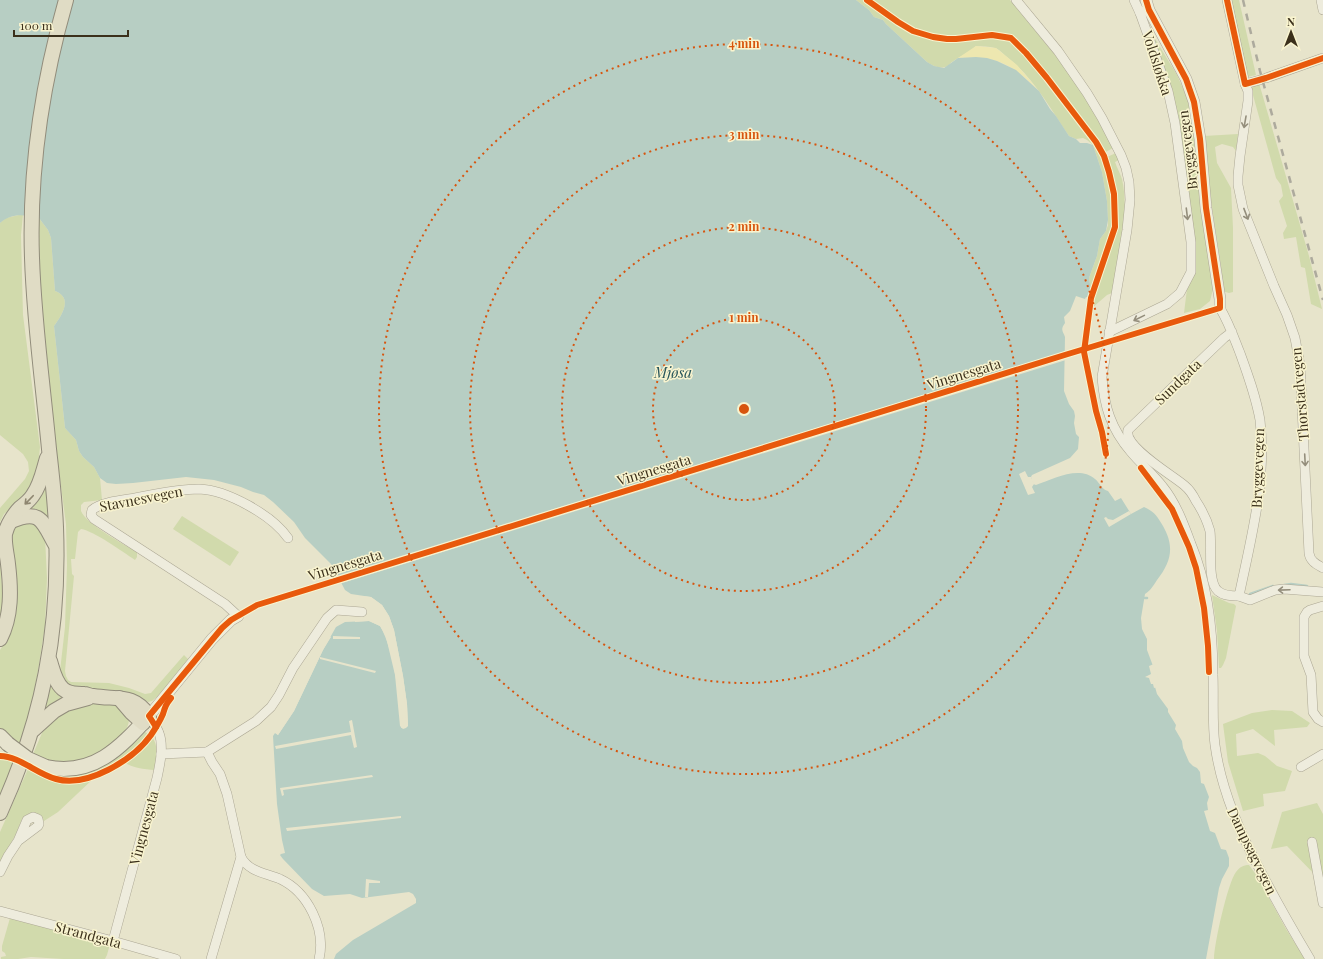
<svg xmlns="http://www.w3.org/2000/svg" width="1323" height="959" viewBox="0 0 1323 959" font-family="'Playfair Display',serif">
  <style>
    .green { fill: #d1daac }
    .sand { fill: #ede7b0 }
    .water { fill: #b7cec3 }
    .pier { fill: #e7e4cb }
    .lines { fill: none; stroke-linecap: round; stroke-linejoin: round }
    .stream { stroke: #b7cec3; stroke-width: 2.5 }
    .minor-casing { stroke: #aca794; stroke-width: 10 }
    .tertiary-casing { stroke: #aca794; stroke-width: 12 }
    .primary-casing { stroke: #918c7b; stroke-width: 16 }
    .trunk-casing { stroke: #918c7b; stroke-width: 16 }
    .minor { stroke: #eeecdd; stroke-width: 9 }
    .tertiary { stroke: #eeecdd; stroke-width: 11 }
    .primary { stroke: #e6e3ce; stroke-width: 14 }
    .trunk { stroke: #e0dcc5; stroke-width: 14 }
    .rail { stroke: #adaa9d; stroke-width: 2.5; stroke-dasharray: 7 7; stroke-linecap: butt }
    .primary-bridge-casing { stroke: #918c7b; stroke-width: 16; stroke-linecap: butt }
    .primary-bridge { stroke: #e6e3ce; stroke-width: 14 }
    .cycleway-casing { stroke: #f9f4cf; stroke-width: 8 }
    .cycleway { stroke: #e8590c; stroke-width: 6 }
    .oneway { stroke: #948e7c }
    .oneway2 { stroke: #8e8670 }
    .ring { fill: none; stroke: #d7550e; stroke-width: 2; stroke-dasharray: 2 4 }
    .labels { text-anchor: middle; stroke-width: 3; stroke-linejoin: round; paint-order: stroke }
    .street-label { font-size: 14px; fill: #3b301b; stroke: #f9f4cf }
    .water-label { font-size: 15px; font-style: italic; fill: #29575c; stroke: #f9f4cf }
    .centre { fill: #d7550e; stroke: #f9f4cf; stroke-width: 2 }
    .ring-label { font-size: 12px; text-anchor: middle; font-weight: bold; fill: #d7550e; stroke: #f9f4cf; stroke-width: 3; stroke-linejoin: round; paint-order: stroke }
  </style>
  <rect width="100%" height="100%" fill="#e7e4cb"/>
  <!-- green -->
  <g class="green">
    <path d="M856,0H1010L1060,61L1088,102L1113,148L1104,153L1093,134L1089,136L1101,152L1106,167L1113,202L1114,226L1092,290H1091L1089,278L1097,256L1100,239L1106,231L1108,225L1107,201L1102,172L1093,145L1087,140L1083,138L1076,139L1069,136C1050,108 1034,78 1007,57C1003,54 999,49 995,48C989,46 982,47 976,46C969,53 960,56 952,62C950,63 948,67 945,67C938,69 932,65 927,62L886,24L883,20L874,17L869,10Z"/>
    <path d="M1231,0H1239L1256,75L1247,77Z"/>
    <path d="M1151,32L1177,75L1188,100L1192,121L1213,289L1210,301L1200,309L1184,313L1187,289L1193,272L1189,209Z"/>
    <path d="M1259,83L1309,256L1322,309L1311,304L1305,268L1301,267L1296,237L1284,239L1283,233L1287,226L1279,201L1283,196L1281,185L1276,178L1251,88Z"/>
    <path d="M1238,134L1236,151L1233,147L1222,144L1215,147L1217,163L1231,188L1233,228V292L1229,293L1222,291L1221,266L1210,194L1204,136Z"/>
    <path d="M1116,153L1119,160L1115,162C1117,168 1120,173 1122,179C1130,215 1118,258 1112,293L1107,295L1092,308L1094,298L1118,224L1116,203L1113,186L1107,159V157Z"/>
    <path d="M23,214L21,235L23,315L40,447L37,477L26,495L4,514L0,522V508L25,479L29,471L28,462L23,454L0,435V223L6,218Z"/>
    <path d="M39,218L48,230L51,238L55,291C74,298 61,316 54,326L65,428L76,440L79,451L83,457L94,467L100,478L102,500L84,502L81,505C81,506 81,511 81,511C85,523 126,546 137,552V557L135,560C123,552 94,531 81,529L78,532L75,559H71L72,574L74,576L65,671L66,676L68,680L71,682L109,683L129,688L145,694L151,693L184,655L189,660L160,694L152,701L148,702L140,699L114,690H85L68,688L60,671L65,627L67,565L66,524L57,456L42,311L39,260Z"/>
    <path d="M47,477L51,525L26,511Z"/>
    <path d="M182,516L239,552L230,566L173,529Z"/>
    <path d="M34,519L45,537L47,578L45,626L38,671L29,717L21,746L0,729V650L4,644L13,530L16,525Z"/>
    <path d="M0,559L3,601L0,621Z"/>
    <path d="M1212,595L1229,603L1234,604L1236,606L1226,658L1223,665L1221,668H1219L1217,631Z"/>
    <path d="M51,678L70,697L43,713Z"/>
    <path d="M87,702L116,704L129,719C129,735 106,751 92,757C84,761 66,764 56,763C48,762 40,757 33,754L45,726L53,717Z"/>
    <path d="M1272,710L1292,711L1310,723L1307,727L1274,730L1275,746L1253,729L1236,734L1237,756L1258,753L1265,756L1277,766L1292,771L1285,791L1263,794L1264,806L1243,811L1228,762L1223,724L1252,713Z"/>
    <path d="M145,732C160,739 157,755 155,770C143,769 132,768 122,761C100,772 73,787 49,773L104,765L114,759L130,747Z"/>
    <path d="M2,756L10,758L16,761L0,798V758Z"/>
    <path d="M28,769C40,774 53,781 65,782C75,783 85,780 94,778L58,812L44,821L40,816L32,813L22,819L16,834L0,863V832Z"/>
    <path d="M1317,803L1323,814V879H1319L1287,846L1271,849L1282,812Z"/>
    <path d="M1249,865L1257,876L1286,929L1305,959H1214C1214,944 1228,882 1236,872C1240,867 1243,865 1249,865Z"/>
    <path d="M10,918L110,944L107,955L105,959H63L31,957L18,959H1V957L6,956L5,953L2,951V946Z"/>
  </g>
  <!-- sand -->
  <path class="sand" d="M976,46L996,48L1017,65L1039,91C1011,63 998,56 958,58Z"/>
  <!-- water -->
  <path class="water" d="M0,0H856L869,10L874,17L883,20L886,24L927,62L934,66L944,68L958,58L976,57L987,58L997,61L1016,70L1039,91L1050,109L1056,116L1069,136L1076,139L1080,143H1087L1093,145L1102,172L1107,201L1108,220L1106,231L1100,239L1097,256L1089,278L1091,290L1088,292L1090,293L1089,298L1086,297L1085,299L1076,296L1070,311L1064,317L1065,323C1060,330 1063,331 1065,337L1064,391L1069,404L1074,411L1075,416L1074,423L1076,434L1079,437L1078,449L1070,458L1032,475L1031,477L1033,484L1036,485C1053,479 1079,465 1095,479C1100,483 1102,490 1108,491L1115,501L1121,498L1131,514L1144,507C1155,512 1157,516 1163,526C1175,547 1171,562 1157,580C1153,586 1151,590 1145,594L1141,618L1142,629L1147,639V650L1153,666L1155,687L1157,694L1168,709V712L1176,725L1175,729L1182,741L1183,748L1189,762L1193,766L1197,768L1200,772L1201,783L1204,784L1209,797L1207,803L1208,810L1204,811L1210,831L1215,833L1221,849L1226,850L1229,858V866L1222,879L1219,888L1206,959H334L336,954L353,940L416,903V899L413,894L409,892L362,898L350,894L324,896L312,889L283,859L280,855L281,854L285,853L282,840L277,804L273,736L275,733L278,735L294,711L323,650L336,627L345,622L369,621L380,626C395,652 399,697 401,726V728L408,726L407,704L403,676L394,630L389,616L382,605L371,597L351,594L345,590L332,565L305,538L294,522L273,502L264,495L253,492L241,487L214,480L186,477L133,483L116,484L107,483L100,478L94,467L83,457L79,451L76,440L65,428L54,326C61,316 74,298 55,291L51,238L48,230L39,218C24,215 13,212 0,223Z"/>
  <!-- pier -->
  <g class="pier">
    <path d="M1066,351V360L339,584L336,576Z"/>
    <path d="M1025,471L1028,477H1031L1034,484L1032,487L1035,493L1028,495L1019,474Z"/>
    <path d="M1129,511L1131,514L1109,527L1104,518L1106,517L1108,519L1113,520Z"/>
    <path d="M362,596L371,597L382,605L389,616L394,630L403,676L407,704L408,726L406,728L403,729L400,726L395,675L386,637L383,631L380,626L369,621L355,622V619H370L382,624L388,636L397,675L404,727L406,725L405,704L401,676L392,631L388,617L381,606L370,599L359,597Z"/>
    <path d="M329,636L331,637L323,650L294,711L278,735L274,732L276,731L278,732L292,710L321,649Z"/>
    <path d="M333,636L360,637V639H333Z"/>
    <path d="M320,657L376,671L375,673L320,659Z"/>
    <path d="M1154,664L1159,681L1157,687L1154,688L1153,684H1151L1149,678L1145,677L1151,674L1149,666Z"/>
    <path d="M352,720L357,747L354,748L351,735L276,749L275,746L351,732L349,721Z"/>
    <path d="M372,775L373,777L283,790L284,795L282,796L280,788Z"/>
    <path d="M401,816V818L287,831L286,828Z"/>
    <path d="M366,879L380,881V883H369L368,897H365Z"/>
  </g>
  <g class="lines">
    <!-- stream -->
    <g class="stream">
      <path d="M1284,585L1291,584L1307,586"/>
      <path d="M1250,594L1273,586"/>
      <path d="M1145,598H1147"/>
    </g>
    <!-- minor casing -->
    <g class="minor-casing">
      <g id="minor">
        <path d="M1016,0L1058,51L1087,93L1102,118L1121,155L1126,168L1129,182L1130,200L1127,230L1102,377C1104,406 1111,429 1131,452C1141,464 1154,475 1163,487C1176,503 1184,525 1191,544C1208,585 1213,632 1213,675C1214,698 1212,723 1215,745C1221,789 1238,829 1259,868C1275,899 1292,929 1310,959"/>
        <path d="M1134,0L1140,13L1145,11"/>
        <path d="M1227,0L1245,84L1248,91V101L1240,156L1238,176V185L1243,209L1274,286L1287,315L1295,338L1300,365L1309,553C1310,561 1316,564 1323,568"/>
        <path d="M1321,0L1323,10"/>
        <path d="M1266,78L1323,58"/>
        <path d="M1245,84L1260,80"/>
        <path d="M1220,308C1229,323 1234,338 1240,353C1248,375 1256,397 1260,420C1267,480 1251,538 1239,596C1232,596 1224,596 1218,591C1207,582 1212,546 1210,531C1207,520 1202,510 1196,501C1193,495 1190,490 1185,486C1174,476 1123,447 1128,430L1224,338L1232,332"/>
        <path d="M1109,332L1167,304L1180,293L1191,272V242L1175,123L1168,91L1140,13"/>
        <path d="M1239,596L1250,600L1275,590L1284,589L1323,592"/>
        <path d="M1323,606L1310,610L1307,612L1304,617V656L1311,675L1313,712L1318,719L1323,722"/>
        <path d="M238,616L225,604L94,519L91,515L92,510C101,502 123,500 135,498C156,494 178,489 199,489C227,490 272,515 288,538"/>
        <path d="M161,754L207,752"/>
        <path d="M1301,767L1323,754"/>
        <path d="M1312,842L1323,903"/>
        <path d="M241,857C249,872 266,873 280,879C308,892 326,929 319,959"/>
        <path d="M0,872L8,856L18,841L27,820L33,817L38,819L39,824L38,826L18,841"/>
        <path d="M0,911L113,941L176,959"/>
        <path d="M113,941L157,778C160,764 164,746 159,733C157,727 152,722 149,716"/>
        <path d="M211,959L241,857L227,794L220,774L212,762L207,752L256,721L271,707L279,695L293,668L327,618L336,610L362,612"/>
      </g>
    </g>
    <!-- tertiary casing -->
    <g class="tertiary-casing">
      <g id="tertiary">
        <path d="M1146,0L1149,10L1186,79L1194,102L1200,139L1206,208L1220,299V308"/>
        <path d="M149,716L212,639L231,620L238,616"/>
      </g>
    </g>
    <!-- primary casing -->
    <g class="primary-casing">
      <g id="primary">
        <path d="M0,736L8,744"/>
        <path d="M46,767C93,777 120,748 149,716"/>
      </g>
    </g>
    <!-- trunk casing -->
    <g class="trunk-casing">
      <g id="trunk">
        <path d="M11,521C40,509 42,520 55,544"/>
        <path d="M0,639C12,616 11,589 8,564C7,554 4,544 5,534C7,525 14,514 20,508C25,504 30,500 33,495C41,484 43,471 47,458"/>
        <path d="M50,661C53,671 55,682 63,689C70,695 76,693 84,694C87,694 90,696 93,696C116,700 134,693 149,716"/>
        <path d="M119,698L131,712L143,723"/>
        <path d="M33,730L54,711L66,704L88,698"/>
        <path d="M0,813C43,719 60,630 56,527C55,501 52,475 49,449C43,385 34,322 32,258C29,171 42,84 66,0"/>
      </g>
    </g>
    <!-- minor -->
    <use href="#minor" class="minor"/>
    <!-- tertiary -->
    <use href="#tertiary" class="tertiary"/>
    <!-- primary -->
    <use href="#primary" class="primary"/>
    <!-- trunk -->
    <use href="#trunk" class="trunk"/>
    <!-- rail -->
    <path class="rail" d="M1243,0L1260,71L1323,300"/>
    <!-- primary-bridge casing -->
    <g class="primary-bridge-casing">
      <path id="primary-bridge" d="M8,744L28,759L46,767"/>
    </g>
    <!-- primary-bridge -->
    <use href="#primary-bridge" class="primary-bridge"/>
    <!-- cycleway casing -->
    <g class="cycleway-casing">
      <g id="cycleway">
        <path d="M867,0L898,22L913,31L933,37L947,39H956L992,35L1011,38L1026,53L1047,78L1096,142L1104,156L1109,172L1114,194L1115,227L1091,298L1084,352L1096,411L1102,432L1106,454"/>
        <path d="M1227,0L1245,84L1266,78L1323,58"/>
        <path d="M1141,468L1172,509L1189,547L1196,568L1204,608L1208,646L1209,672"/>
        <path d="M156,727L149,716L222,628L231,620L257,605L1068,354L1220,308V299L1206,208L1200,139L1194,102L1186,79L1149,10L1146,0"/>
        <path d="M0,756C19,756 37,774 56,779C87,788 133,760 151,735C155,729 160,721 163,714C165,707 166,704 171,698"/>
      </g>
    </g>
    <!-- cycleway -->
    <use href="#cycleway" class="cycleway"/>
  </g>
  <!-- one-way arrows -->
  <defs><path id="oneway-shaft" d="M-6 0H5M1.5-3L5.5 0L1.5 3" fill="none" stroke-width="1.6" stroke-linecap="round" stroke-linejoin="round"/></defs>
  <g class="oneway">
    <use href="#oneway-shaft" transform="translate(1245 122) rotate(100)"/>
    <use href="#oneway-shaft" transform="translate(1187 214) rotate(83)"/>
    <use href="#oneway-shaft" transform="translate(1246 214) rotate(69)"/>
    <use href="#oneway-shaft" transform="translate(1139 318) rotate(154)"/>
    <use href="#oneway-shaft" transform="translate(1305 460) rotate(87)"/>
    <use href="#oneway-shaft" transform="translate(1284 590) rotate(178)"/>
  </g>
  <use class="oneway2" href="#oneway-shaft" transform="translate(29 500) rotate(134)"/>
  <!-- distance rings -->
  <g class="ring">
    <circle cx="744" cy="409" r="91"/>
    <circle cx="744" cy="409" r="182"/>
    <circle cx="744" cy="409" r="274"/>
    <circle cx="744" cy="409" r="365"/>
  </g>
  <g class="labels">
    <!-- street labels -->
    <g class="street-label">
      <text transform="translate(1157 63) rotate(72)" y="5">Voldsløkka</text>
      <text transform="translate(1188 150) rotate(-97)" y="5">Bryggevegen</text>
      <text transform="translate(964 374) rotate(-17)" y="5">Vingnesgata</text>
      <text transform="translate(1178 382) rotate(-44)" y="5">Sundgata</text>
      <text transform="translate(1300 394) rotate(-95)" y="5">Thorstadvegen</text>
      <text transform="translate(1258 468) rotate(-88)" y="5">Bryggevegen</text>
      <text transform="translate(654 470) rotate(-17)" y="5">Vingnesgata</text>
      <text transform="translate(141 499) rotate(-11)" y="5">Stavnesvegen</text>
      <text transform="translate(345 565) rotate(-17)" y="5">Vingnesgata</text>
      <text transform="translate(144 828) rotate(-75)" y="5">Vingnesgata</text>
      <text transform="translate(1252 851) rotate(64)" y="5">Dampsagvegen</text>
      <text transform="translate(88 935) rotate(15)" y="5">Strandgata</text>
    </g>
    <!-- water labels -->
    <g class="water-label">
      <text x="673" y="378">Mjøsa</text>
    </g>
  </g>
  <circle cx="744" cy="409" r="6" class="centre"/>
  <g class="ring-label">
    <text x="744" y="48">4 min</text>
    <text x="744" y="139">3 min</text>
    <text x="744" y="231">2 min</text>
    <text x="744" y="322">1 min</text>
  </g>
  <!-- north arrow -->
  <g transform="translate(1291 32)" stroke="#f9f4cf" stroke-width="3" paint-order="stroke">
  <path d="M0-3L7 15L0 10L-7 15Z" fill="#3b301b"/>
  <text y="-6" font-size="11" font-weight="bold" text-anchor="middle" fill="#3b301b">N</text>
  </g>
  <!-- scale -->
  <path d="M14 30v6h114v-6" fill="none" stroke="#3b301b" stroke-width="2"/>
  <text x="20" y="30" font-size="12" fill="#3b301b" stroke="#f9f4cf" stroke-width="3" paint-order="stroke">100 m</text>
</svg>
